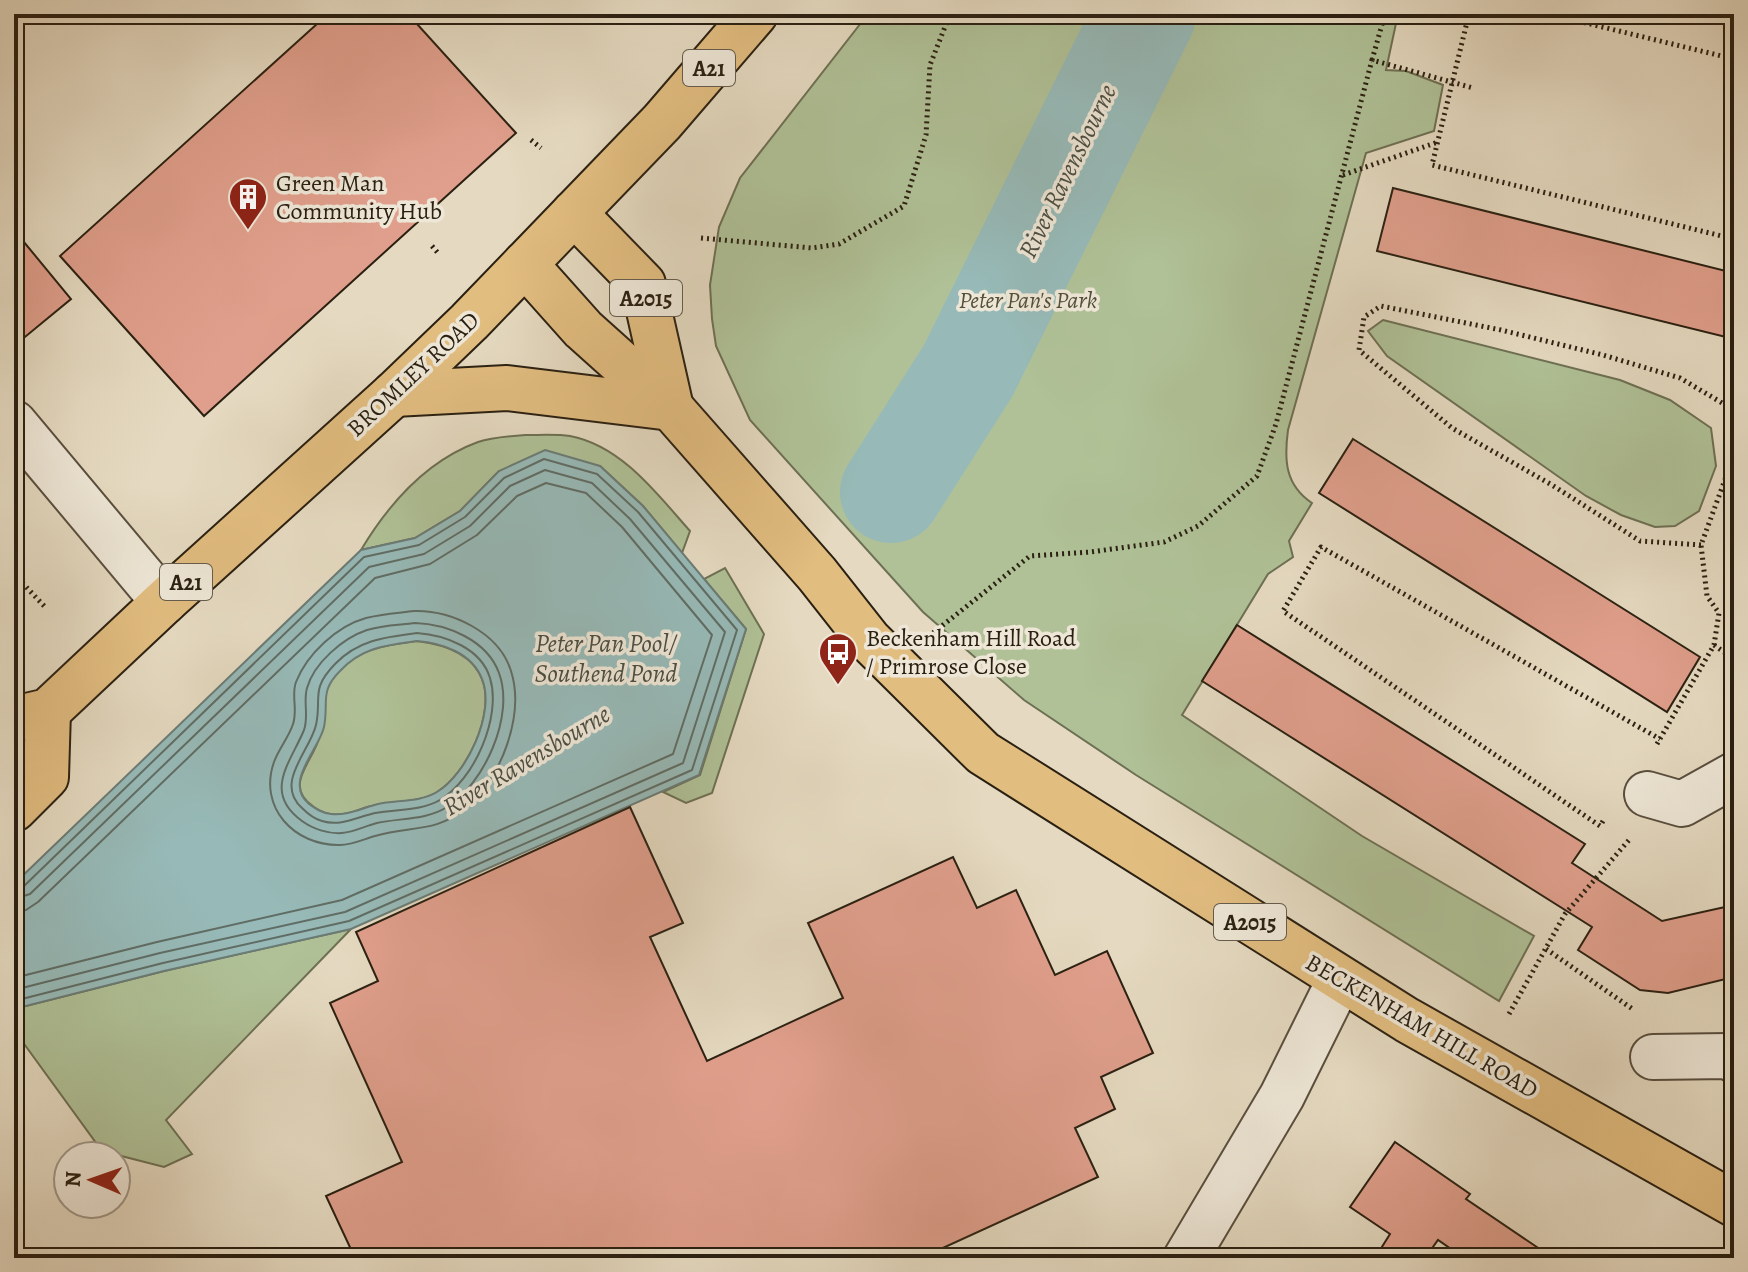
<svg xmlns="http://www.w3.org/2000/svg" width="1748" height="1272" viewBox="0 0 1748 1272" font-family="Alegreya,serif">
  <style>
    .green { fill: #b0c197; stroke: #6d7054; stroke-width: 2 }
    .water { fill: #97bab8; stroke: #6b7c76; stroke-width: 2; fill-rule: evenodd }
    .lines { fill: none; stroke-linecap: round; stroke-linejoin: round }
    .shore { stroke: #606d65; stroke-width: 2 }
    .river { stroke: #97bab8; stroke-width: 102 }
    .building { fill: #e09f8c; stroke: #2a2012; stroke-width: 2 }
    .minor-casing { stroke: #594e3e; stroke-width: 48 }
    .major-casing { stroke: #2a2012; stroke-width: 48 }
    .path { stroke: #2a2012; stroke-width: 5; stroke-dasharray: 2 4; stroke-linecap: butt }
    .minor { stroke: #eee7d7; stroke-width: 44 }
    .major { stroke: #e2bd80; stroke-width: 44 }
    .labels { text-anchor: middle; stroke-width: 7; stroke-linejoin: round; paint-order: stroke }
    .shield { fill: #eee7d7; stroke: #655c4d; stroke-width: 2 }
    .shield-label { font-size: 22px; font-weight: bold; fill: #2a2012 }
    .poi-label { font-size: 24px; fill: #2a2012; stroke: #eee7d7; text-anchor: start }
    .park-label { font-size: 24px; font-style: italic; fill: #52503a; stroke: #eee7d7 }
    .street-label { font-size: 24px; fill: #2a2012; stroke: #eee7d7 }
    .water-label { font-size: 26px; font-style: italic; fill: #4b4e44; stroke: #eee7d7 }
  </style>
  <rect width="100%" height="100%" fill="#e5dac1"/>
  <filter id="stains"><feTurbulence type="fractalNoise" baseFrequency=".0025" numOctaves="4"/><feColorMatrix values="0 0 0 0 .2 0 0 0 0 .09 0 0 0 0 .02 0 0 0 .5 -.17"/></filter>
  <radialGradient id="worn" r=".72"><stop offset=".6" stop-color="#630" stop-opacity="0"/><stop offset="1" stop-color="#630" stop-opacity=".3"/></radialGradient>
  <!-- green -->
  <g class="green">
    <path d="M868,14H1398L1386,70L1406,71L1443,85L1434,131L1366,153L1288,430C1284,460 1285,485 1312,503L1289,541L1293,557L1268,574L1182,715L1362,836L1534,936L1499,1001L1136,775L1024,700L923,612L750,420L716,346L712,319L710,285L719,227L740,178Z"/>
    <path d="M1383,320L1620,380L1670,400L1711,428L1716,466L1699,511L1675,526L1655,527L1621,515L1586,496L1387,356L1368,331Z"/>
    <path d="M527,435C541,435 557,434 570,436C622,446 657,494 690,531L682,553L643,506L600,466L499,471L460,511L415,538L361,550C388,505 426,461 478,442C493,437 511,436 527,435Z"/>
    <path d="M725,568L764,634L712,793L686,803L663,792L700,775L746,629L704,579Z"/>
    <path d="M417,641C442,644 472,653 482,679C496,713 466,775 437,792C420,803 392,801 372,806C364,807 357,811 349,813C336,816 324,815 314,807C282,786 313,762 319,738C322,729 325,718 325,708C326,702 323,696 326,690C341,651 382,646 417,641Z"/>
    <path d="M351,929L166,1120L192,1154L164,1167L102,1151L14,1030V1009L164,971Z"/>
  </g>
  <!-- water -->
  <path class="water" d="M545,450L600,466L643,506L746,629L699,775L351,929L164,971L14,1009V884L361,550L415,538L460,511L499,471ZM417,641C442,643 472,653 482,679C496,713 466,775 437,792C421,802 397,800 378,804C362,808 347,816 331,814C322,813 316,809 309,804C283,782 319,750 324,727C329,702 319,692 340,671C362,647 387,645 417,641Z"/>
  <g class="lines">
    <!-- shore -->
    <g class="shore">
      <path d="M414,611C451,610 499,632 511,671C525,715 501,779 466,808C434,834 411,825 375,836C364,839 352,845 340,845C294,846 258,807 274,762C279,748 289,737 293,724C298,710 291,695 296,682C307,654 337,626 366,618C381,614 398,613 414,611Z"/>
      <path d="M415,623C447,624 487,640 499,673C515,716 484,784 447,807C427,820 400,818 377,823C365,826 354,832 342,833C328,834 313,829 302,821C262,792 291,762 304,730C309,716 303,702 307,688C314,663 343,638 367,630C382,625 399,625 415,623Z"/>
      <path d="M417,633C445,635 481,648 490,678C502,717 474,780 440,800C421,811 396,809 375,813C357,817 341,827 322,821C314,819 307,813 302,808C274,783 310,751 316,725C322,697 310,690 335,664C358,640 385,637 417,633Z"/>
      <path d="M14,889L23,887L364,557L419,545L465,517L504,478L544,459L597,474L638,512L737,630L692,770L349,921L163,963L14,1001"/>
      <path d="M14,899L30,894L369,567L424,554L470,526L510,486L545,470L592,483L630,519L725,632L683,763L345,912L160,953L14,990"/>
      <path d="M14,911L26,910L38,902L375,578L430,564L477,535L517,496L546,483L586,493L622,527L712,635L673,754L342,900L157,942L14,978"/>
    </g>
    <!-- river -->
    <path class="river" d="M891,492L968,371L1145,14"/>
  </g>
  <!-- building -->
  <g class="building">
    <path d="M328,14H408L516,133L204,416L60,256Z"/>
    <path d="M1393,188L1734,273V339L1377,251Z"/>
    <path d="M14,230L71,299L14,346Z"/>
    <path d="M1353,439L1700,657L1667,712L1319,493Z"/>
    <path d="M1237,625L1585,844L1572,863L1662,921L1734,905V977L1668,993L1640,990L1578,950L1592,927L1202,681Z"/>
    <path d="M630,807L683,923L650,937L707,1061L843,998L808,923L953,857L977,908L1016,890L1055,975L1107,951L1153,1053L1101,1077L1115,1109L1075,1128L1098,1177L921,1258H355L326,1196L402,1162L330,1003L378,981L356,932Z"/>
    <path d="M1395,1142L1470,1194L1466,1199L1553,1258H1464L1438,1240L1425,1258H1375L1390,1234L1350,1207Z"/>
  </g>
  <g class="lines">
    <!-- minor casing -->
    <g class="minor-casing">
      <g id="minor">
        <path d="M14,423L164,602"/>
        <path d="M1647,794L1682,804L1734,775"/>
        <path d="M1653,1057L1728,1056L1734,1060"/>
        <path d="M1186,1258L1282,1096L1340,979"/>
      </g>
    </g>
    <!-- major casing -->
    <g class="major-casing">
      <g id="major">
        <path d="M574,213L643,284L671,408"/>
        <path d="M525,264L583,329L671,408L817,574L869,640L983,753L1407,1020L1734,1204"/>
        <path d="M394,394L507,388L671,408"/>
        <path d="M14,719L48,711L164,602L394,394L469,322L662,122L755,14"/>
        <path d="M14,809L46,777L48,711"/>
      </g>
    </g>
    <!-- path -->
    <g class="path">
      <path d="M1469,14L1432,165L1734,239"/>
      <path d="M1549,14L1734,59"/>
      <path d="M1372,60L1385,14"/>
      <path d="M531,140L541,148"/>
      <path d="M1343,175L1438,142"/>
      <path d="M701,238L812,248L839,244L904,206L926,135L930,65L950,14"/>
      <path d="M432,246L438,253"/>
      <path d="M1701,545L1640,541L1552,485L1452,428L1359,350L1364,317L1381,306L1501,330L1603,355L1680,378L1734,410"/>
      <path d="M14,574L46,608"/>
      <path d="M933,633L1030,556L1090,552L1164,542L1198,526L1257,476L1276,424L1372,60L1473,88"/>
      <path d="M1714,645L1734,659"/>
      <path d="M1657,744L1714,645L1719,613L1707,596L1701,545L1734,455"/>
      <path d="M1603,821L1600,826L1283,611L1321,547L1660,739"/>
      <path d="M1546,949L1634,1010"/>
      <path d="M1509,1014L1565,914L1629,840"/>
    </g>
    <!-- minor -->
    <use href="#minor" class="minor"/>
    <!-- major -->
    <use href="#major" class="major"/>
  </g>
  <!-- icons -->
  <defs>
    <g id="building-pin" transform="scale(2)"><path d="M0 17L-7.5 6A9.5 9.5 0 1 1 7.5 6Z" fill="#8f2418" stroke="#eee7d7"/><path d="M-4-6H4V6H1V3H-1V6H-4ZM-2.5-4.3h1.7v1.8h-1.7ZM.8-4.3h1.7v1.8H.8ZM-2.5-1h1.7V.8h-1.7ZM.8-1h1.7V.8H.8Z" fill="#fff"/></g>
    <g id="bus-pin" transform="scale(2)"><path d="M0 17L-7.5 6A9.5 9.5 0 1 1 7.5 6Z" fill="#8f2418" stroke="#eee7d7"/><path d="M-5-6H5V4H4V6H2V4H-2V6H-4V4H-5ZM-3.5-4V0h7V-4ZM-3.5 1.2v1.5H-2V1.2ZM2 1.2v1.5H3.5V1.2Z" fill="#fff"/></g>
  </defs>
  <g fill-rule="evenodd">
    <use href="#building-pin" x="248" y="197"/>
    <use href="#bus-pin" x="838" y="652"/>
  </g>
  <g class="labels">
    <!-- shield labels -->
    <g class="shield">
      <rect x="683" y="50" width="52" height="36" rx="6"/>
      <rect x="610" y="280" width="72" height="36" rx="6"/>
      <rect x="160" y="564" width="52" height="36" rx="6"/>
      <rect x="1214" y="904" width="72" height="36" rx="6"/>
    </g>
    <g class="shield-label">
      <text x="709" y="76">A21</text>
      <text x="646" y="306">A2015</text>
      <text x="186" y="590">A21</text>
      <text x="1250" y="930">A2015</text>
    </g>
    <!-- poi labels -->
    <g class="poi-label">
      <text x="276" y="191">Green Man<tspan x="276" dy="28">Community Hub</tspan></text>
      <text x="866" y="646">Beckenham Hill Road<tspan x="866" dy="28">/ Primrose Close</tspan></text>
    </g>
    <!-- park labels -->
    <g class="park-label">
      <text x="1028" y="308">Peter Pan's Park</text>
    </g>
    <!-- street labels -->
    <g class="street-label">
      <text transform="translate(413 374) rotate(-43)" y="8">BROMLEY ROAD</text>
      <text transform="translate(1422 1026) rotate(30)" y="8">BECKENHAM HILL ROAD</text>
    </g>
    <!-- water labels -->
    <g class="water-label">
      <text transform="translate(1067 171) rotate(-64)" y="9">River Ravensbourne</text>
      <text x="606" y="652">Peter Pan Pool/<tspan x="606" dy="30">Southend Pond</tspan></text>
      <text transform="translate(526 760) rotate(-31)" y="9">River Ravensbourne</text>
    </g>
  </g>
  <!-- margin -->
  <rect width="1748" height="1272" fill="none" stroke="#e5dac1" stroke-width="48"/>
  <rect x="16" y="16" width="1716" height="1240" fill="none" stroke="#2a2012" stroke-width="4"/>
  <rect x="24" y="24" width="1700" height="1224" fill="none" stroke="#2a2012" stroke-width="2"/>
  <!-- north arrow -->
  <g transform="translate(92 1180) rotate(272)"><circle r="38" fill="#eee7d7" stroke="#a09788" stroke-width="2"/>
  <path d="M0-6L14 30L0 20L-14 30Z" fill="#8f2418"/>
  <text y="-12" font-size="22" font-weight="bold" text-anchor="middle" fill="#2a2012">N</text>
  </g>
  <rect width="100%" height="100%" filter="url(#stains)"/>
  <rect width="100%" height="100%" fill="url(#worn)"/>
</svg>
